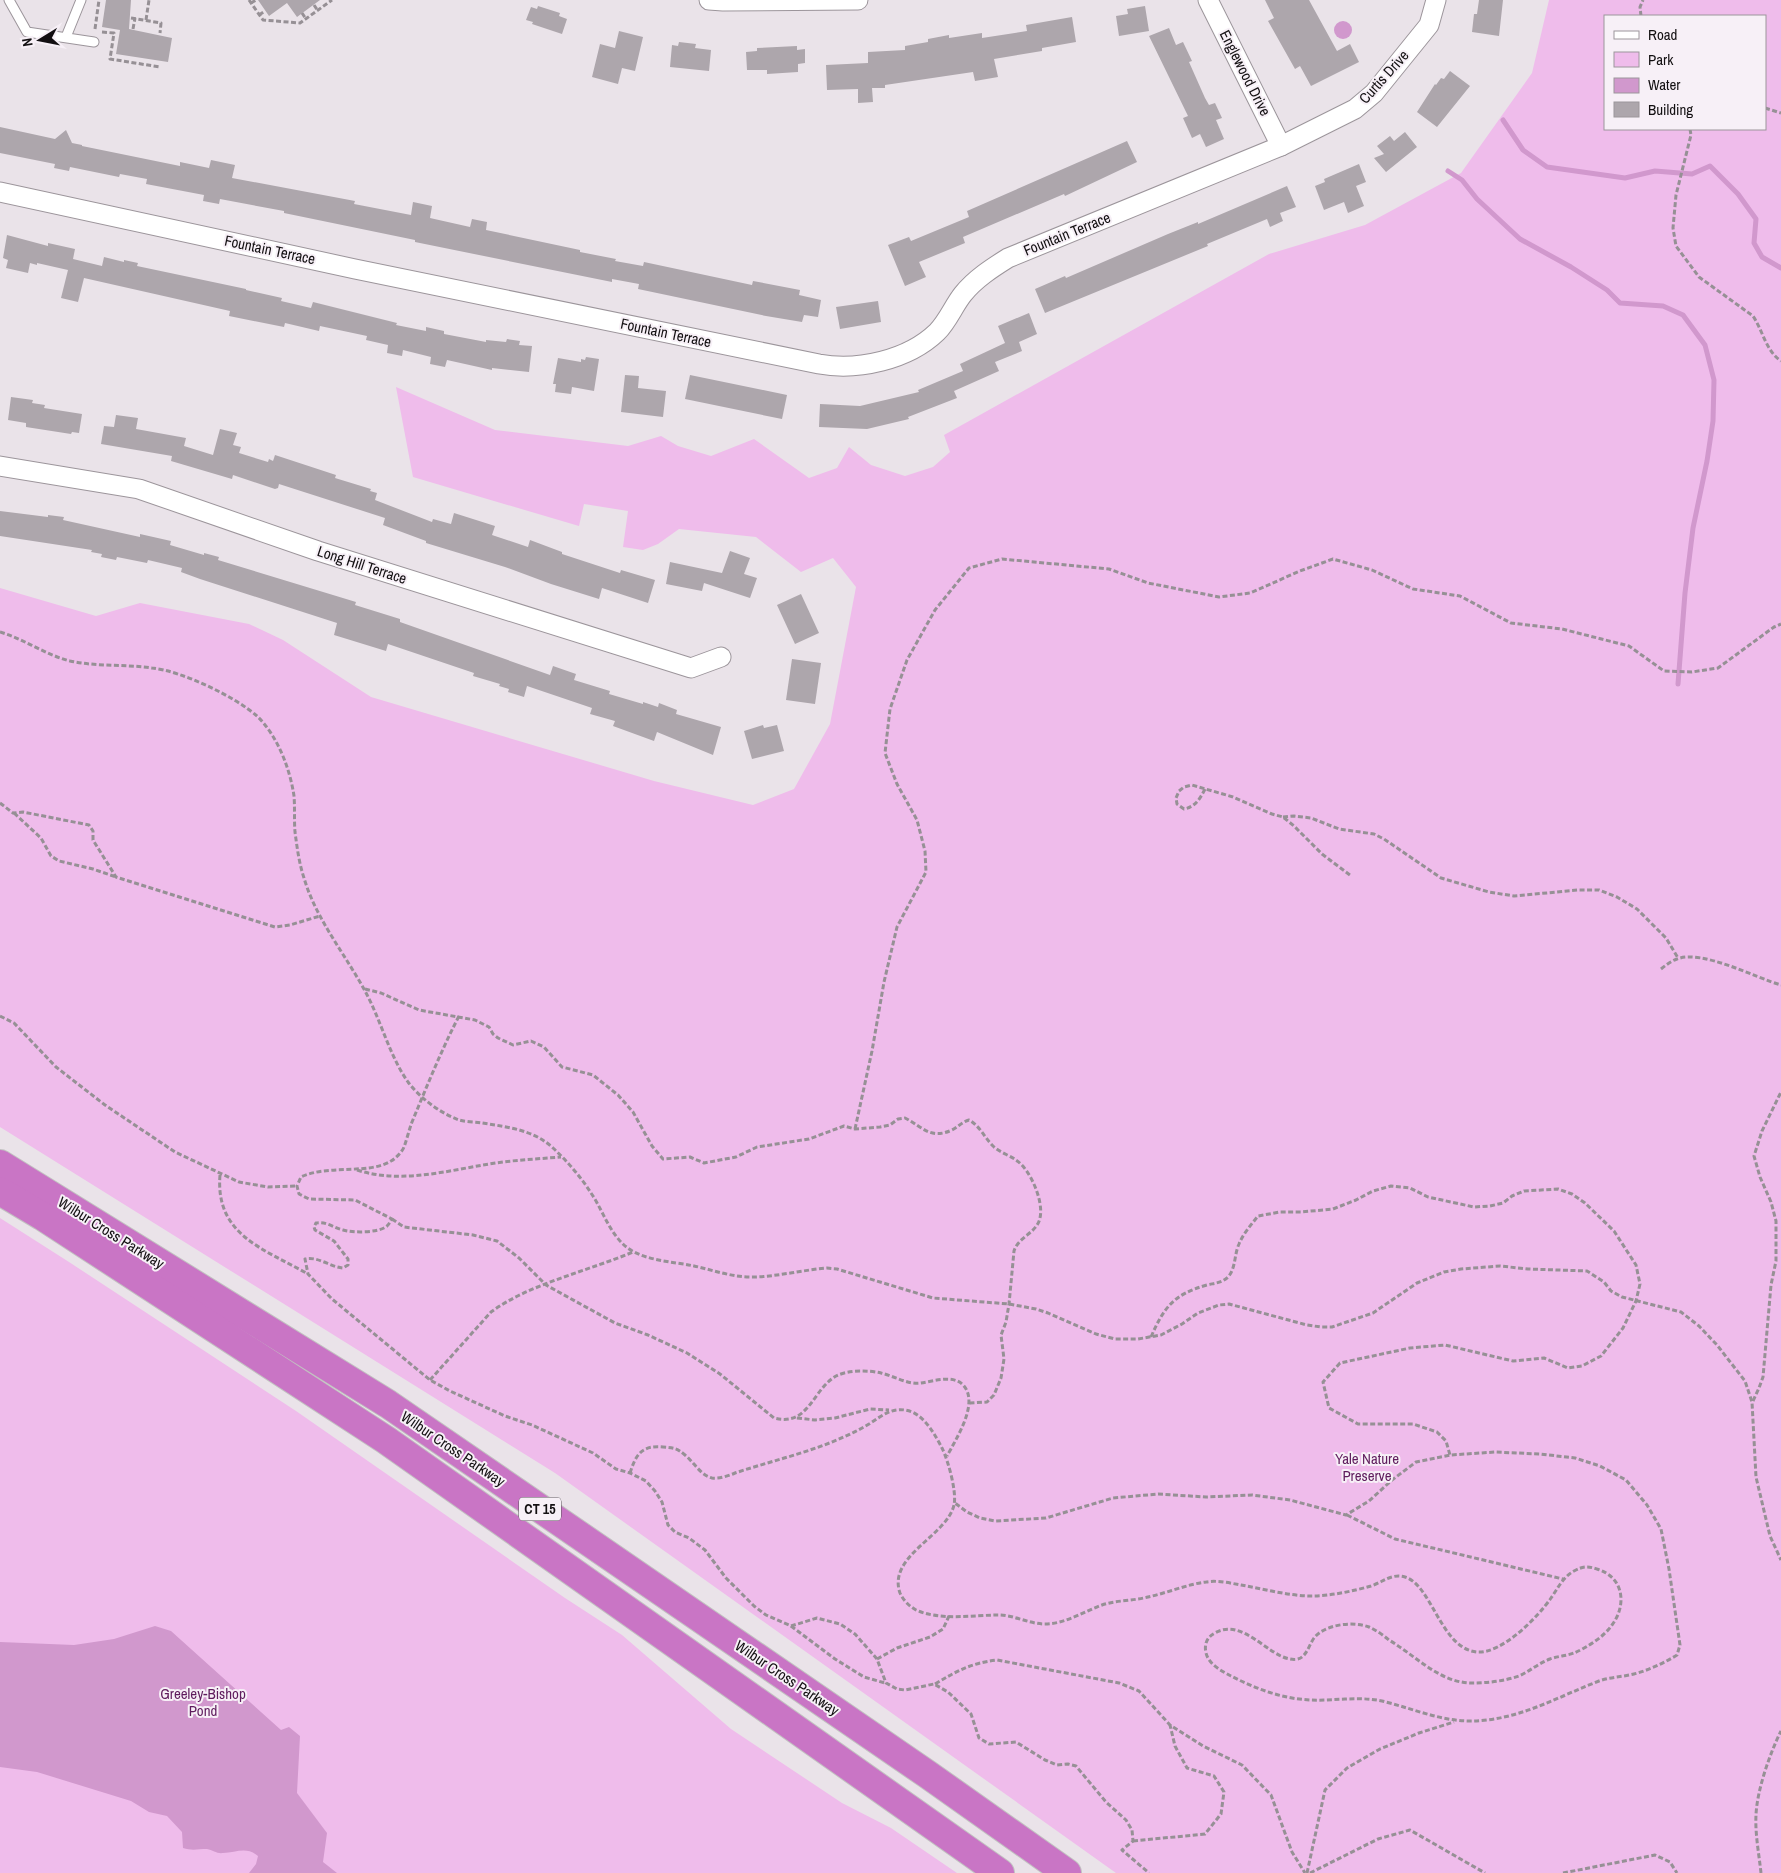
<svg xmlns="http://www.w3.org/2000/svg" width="1781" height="1873" viewBox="0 0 1781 1873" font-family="'Archivo Narrow',sans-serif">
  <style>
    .green { fill: #efbceb; fill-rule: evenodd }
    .water { fill: #d198cd }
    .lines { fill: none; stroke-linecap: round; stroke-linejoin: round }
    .stream { stroke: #d198cd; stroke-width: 5 }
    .building { fill: #ada6ac }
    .lane-casing { stroke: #9c959b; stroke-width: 11 }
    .street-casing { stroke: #9c959b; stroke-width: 21 }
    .highway-casing { stroke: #c2c1c1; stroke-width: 30 }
    .path { stroke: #969095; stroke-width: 3; stroke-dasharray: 5 2.5; stroke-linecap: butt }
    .lane { stroke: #fff; stroke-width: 9 }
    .street { stroke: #fff; stroke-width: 19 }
    .highway { stroke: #c975c5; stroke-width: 28 }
    .labels { text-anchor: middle; stroke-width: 4; stroke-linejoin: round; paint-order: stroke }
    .shield { fill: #f7f0f7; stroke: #575357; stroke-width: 1 }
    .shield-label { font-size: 14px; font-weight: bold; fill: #131012 }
    .street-label { font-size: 15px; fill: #131012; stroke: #f7f0f7 }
    .park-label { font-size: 15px; fill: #5f1c5d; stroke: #f7f0f7 }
  </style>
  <rect width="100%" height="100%" fill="#eae3e9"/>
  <!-- green -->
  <g class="green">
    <path d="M1549,0H1781V1873H1116L555,1473L0,1127V588L96,616L140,603L249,624L283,640L371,697L654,781L753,805L794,789L830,724L856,587L833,558L801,572L756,537L679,529L658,544L643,550L623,547L628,511L584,504L579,526L413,477L396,387L495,430L628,446L661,436L678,446L711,456L754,439L809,478L837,468L849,447L871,465L905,476L933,467L950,452L944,435L1269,254L1365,225L1461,173L1532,73ZM1605,16H1765V129H1605Z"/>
    <path d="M0,1218L69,1262L296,1411L565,1598L622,1635L731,1729L842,1803L891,1828L957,1873H0Z"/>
  </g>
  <!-- water -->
  <g class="water">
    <circle cx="1343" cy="30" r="9"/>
    <path d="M155,1626L171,1631L281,1730L289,1727L300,1736L297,1793L327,1833L323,1862L337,1873H245H249L256,1864L258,1856C246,1846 236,1853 223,1853C217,1854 213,1850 207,1849C198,1849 192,1851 183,1848L182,1832L167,1816L149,1812L131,1801L37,1772L0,1767V1642L74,1645L114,1639Z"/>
  </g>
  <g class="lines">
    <!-- stream -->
    <g class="stream">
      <path d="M1503,120L1523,150L1547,167L1625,178L1655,171L1692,174L1710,166L1738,194L1756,219L1754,243L1762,257L1781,268"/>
      <path d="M1448,171L1462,180L1477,199L1520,239L1571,267L1607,290L1620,303L1663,306L1683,315L1705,345L1714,380L1713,421L1707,461L1693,528L1685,593L1678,684"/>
    </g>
  </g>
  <!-- building -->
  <g class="building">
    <path d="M106,0H131L129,29L172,38L168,62L116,54L120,30L102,27Z"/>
    <path d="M258,0H320L297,17L287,3L269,16Z"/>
    <path d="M1265,0H1309L1337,51L1350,44L1359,62L1311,86L1300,66L1295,69L1268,21L1274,18Z"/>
    <path d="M1479,0H1503L1499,36L1472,32L1474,14H1477Z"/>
    <path d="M538,6L560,13L559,16L567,19L562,34L532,24L533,22L526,20L531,7L537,9Z"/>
    <path d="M1145,6L1149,31L1119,36L1116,16L1128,14L1127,9Z"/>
    <path d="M1072,17L1076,42L1042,48V51L994,59L998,77L975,81L973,72L885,85V88H872L873,102L858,103V89L827,90L826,65L868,63V52L905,50V46L928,42V39L949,35V38L982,33V38L1027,31L1026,25Z"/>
    <path d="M1169,28L1176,45L1183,42L1192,61L1189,62L1205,98L1209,105L1215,103L1222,118L1216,120L1224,139L1206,147L1200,134L1192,138L1183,118L1188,116L1149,36Z"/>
    <path d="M619,31L643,37L635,71L622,68L618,84L592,77L600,44L615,48Z"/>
    <path d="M679,42L696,44L695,48L711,50L709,71L670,67L672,45L678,46Z"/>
    <path d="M797,46V50L805,49V63L798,64V72L767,74V70H747L746,52L757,51V48Z"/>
    <path d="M1450,71L1470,86L1437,127L1417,112L1435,84L1436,85L1441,78L1444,79Z"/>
    <path d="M0,127L55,139L66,130L72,143L82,145V146L180,166V162L209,168L211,160L235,165L232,178L355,201L354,204L411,215L413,202L432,206L430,218L470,227L472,219L487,222L486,230L580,250V252L616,259L615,261L643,266L644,262L752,285L753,281L800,290L799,295L821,300L818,317L804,315L802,322L766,316L638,289L639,284L612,279V282L415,242V240L284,213V211L220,199L219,204L203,201L204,195L146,184L147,179L120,174L119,177L70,167L69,171L54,168L55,164L0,153Z"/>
    <path d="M1405,132L1417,147L1386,172L1374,158L1384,154L1377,146L1390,136L1394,141Z"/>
    <path d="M1127,141L1137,162L1065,196L1064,194L963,237L965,243L919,262L926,277L905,286L888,245L909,237L911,241L969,217L967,211Z"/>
    <path d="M1359,164L1366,182L1356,186L1364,206L1348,213L1344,202L1324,210L1315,186L1325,182L1324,179Z"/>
    <path d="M1287,186L1296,207L1280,213L1283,221L1270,227L1267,219L1207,244L1208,246L1045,313L1035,289L1065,276L1066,278L1168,234L1198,222V224Z"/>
    <path d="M7,235L48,246V243L75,249L73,259L102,266L104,257L124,262V260L138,263L137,266L246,289V290L282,298L281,301L311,308L313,302L397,323L396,325L426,331V327L444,331V334L486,342V340L506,342L507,339L520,341L519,345L532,346L529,372L492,368V370L447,360L445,367L430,364L431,357L403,350L402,356L387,353L388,345L366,340L367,336L320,326L319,331L285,323L284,327L229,316L230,311L84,278L78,302L61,298L68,270L37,263V265L30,263L28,273L6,268L8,260L3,258Z"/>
    <path d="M878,301L881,322L840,329L836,307Z"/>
    <path d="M1029,313L1037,334L1019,342L1022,351L995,362L999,371L954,391L957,398L908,417L909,419L867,429L819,427L820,404L860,406L919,392L918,390L963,371L960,364L1005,343L998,326Z"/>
    <path d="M586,357L599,359L594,391L572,387L571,394L555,392L556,384H553L558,358L581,362V359L585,360Z"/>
    <path d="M625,375L639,376L638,388L666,391L663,417L621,412Z"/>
    <path d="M690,375L787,395L782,419L685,399Z"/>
    <path d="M11,397L33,400L32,403L45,405L44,408L82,414L79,433L72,432L71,434L26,427V423L8,420Z"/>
    <path d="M116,415L138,418L136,429L186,438L184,446L213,455L220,429L237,433L233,445L241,447L239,453L268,462L269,459L273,461L275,455L336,475L335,478L371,489L370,491L377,493L375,500L432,522L433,519L451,524L454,513L495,526L492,535L528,547L530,540L562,552V554L620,573L621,570L655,580L648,603L602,588L599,599L551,584L505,567L426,543V541L383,525L385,518L279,484L278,488L275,489L233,475L232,479L171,461L172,456L101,444L104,426L114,427Z"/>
    <path d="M0,511L48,517V515L64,517L63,520L140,537V534L171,541L170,545L204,555V553L219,557L218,560L356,602L355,605L400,619V622L550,675L553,666L576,674L574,680L610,691L609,694L643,704V702L658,707L659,703L677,710L676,714L721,727L713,755L657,732L654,741L613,726L615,721L590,714L592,708L527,686L524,697L508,692L509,689L499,686L500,684L473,676L474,673L388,644L386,651L334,635L337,623L200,579L181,572L182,568L148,560L147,563L117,557L116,560L101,557L102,554L91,552L92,550L0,536Z"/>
    <path d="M730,551L750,558L744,574L757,578L750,598L704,583L702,591L666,584L670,562L722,573Z"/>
    <path d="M801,594L819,633L795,644L777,605Z"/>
    <path d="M792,659L821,663L815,704L786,700Z"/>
    <path d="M763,725L764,728L777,725L784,751L752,759L744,731Z"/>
  </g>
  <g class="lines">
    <!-- lane casing -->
    <g class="lane-casing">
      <g id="lane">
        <path d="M9,0L27,32L94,42"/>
        <path d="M66,37L81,0"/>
      </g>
    </g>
    <!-- street casing -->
    <g class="street-casing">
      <g id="street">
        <path d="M709,0L723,1L858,0"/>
        <path d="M1208,0L1281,146"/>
        <path d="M0,192L355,269L819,364C858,371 908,360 937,332C948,321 954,305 963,294C975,279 992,268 1008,258L1281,146L1355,109L1374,93L1429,25L1436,0"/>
        <path d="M0,466L139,489L318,551L691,668L721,657"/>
      </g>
    </g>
    <!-- highway casing -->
    <g class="highway-casing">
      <g id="highway">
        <path d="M0,1164L388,1404L927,1774L1067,1873"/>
        <path d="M0,1191L42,1216L386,1440L1000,1873"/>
      </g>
    </g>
    <!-- path -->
    <g class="path">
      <path d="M249,0L263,20L300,23L332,0"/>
      <path d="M251,3L256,0"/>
      <path d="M314,5L318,11"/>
      <path d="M302,13L306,19"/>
      <path d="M259,15L265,11"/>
      <path d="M1641,16L1640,7L1643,0"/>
      <path d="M131,18L161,23L160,33"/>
      <path d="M146,20L149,0"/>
      <path d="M95,29L99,0"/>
      <path d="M133,29L135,18"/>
      <path d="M102,32L114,33L110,59L160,67"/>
      <path d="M1765,108L1781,113"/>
      <path d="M1690,129L1691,135L1676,195L1673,228L1676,246L1699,277L1753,316C1763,331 1766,351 1781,361"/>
      <path d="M0,632C24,639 46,655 70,661C98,667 125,664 152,668C182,671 236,697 258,717C278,737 290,769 294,796C295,808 294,820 295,832C297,847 299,863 304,878C316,919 345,954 365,991C381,1020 389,1055 408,1082C420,1098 440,1113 459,1120C466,1122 475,1122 482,1123C508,1127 534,1130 553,1148C567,1161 581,1177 591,1193C602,1209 608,1229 622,1243C639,1261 671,1261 694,1266C713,1270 731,1277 751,1277C776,1277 802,1270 827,1268L837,1269L933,1298L1009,1304L1036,1309L1048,1313L1096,1334L1115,1339H1138L1161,1335L1182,1324L1198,1313L1219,1305L1229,1304L1307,1325L1321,1327H1332L1373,1313L1417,1283L1444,1272L1461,1269L1500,1266L1528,1269L1587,1271L1604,1282L1611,1291L1622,1297L1681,1312L1699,1326L1717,1345L1745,1381L1752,1402L1756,1477L1770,1536L1781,1560"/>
      <path d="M1205,789C1200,799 1195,807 1184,809L1177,804L1176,798L1179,791L1184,787L1192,785L1233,797L1272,814L1283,817L1294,826L1322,854L1350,875"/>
      <path d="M0,803L13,813L23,812L89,825L93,831V840L116,877L275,927L290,925L320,916"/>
      <path d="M14,813L41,838L51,856L59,861L93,869L116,877"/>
      <path d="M1283,817L1294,816L1311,818L1339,829L1374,834L1384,839L1441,878L1489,892L1514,896L1578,890H1599L1617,897L1637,909L1666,938L1678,958"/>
      <path d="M1661,969C1666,965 1671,961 1677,959C1702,949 1756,978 1781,985"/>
      <path d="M365,989L381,993L419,1010L475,1020L489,1027L493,1034L498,1038L513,1045L531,1041L544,1047L562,1067L593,1075L618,1095L633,1112L652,1146L663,1159L690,1157L704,1163L736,1157L757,1147L809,1139L844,1126L855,1129L880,1127L890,1125L898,1119L905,1118C923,1127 930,1140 952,1130C958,1127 962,1122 969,1120C980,1126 984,1137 993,1146C999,1152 1009,1155 1016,1160C1030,1169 1044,1201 1040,1218C1037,1233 1018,1237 1014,1251L1009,1304L1006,1322L1001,1335L1004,1359L1001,1378L994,1395L987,1402L970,1403"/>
      <path d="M0,1016L14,1023L56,1067L105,1105L175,1152L239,1182L268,1187L297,1186"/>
      <path d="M459,1016C441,1051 427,1086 412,1122C409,1130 407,1139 404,1147C402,1152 395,1159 391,1161C368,1175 329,1164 301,1177L297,1186L299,1194L309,1199L355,1200L392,1219C390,1222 389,1224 387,1226C379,1233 353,1233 343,1230C334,1228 326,1221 316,1223L314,1227L315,1230L334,1241L348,1259V1265L343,1268C330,1267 318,1256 305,1259L308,1274L332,1299L430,1380L450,1391L505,1416L532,1425L593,1453L616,1469L630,1473L646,1481L655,1491L662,1502L668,1525L675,1532L689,1538L705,1550L726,1578L754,1606L766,1615L791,1626L817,1618L840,1624L855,1634L877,1659L886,1683L897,1689L905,1690L934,1684L948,1692L971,1714L979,1738L989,1744L1016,1742L1045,1760L1057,1765L1068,1764L1076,1766L1106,1802L1126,1820L1132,1830L1133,1841L1122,1850L1149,1873"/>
      <path d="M855,1129L872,1051L884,982L897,927L926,872L925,851L917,820L897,784L885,753L890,709L907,660L935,610L969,568L1002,559L1109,569L1148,583L1219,597L1250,593L1300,571L1333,559L1372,570L1413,589L1460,596L1511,623L1562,629L1629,646L1664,671L1692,672L1718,668L1774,627L1781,624"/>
      <path d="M357,1170C401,1184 446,1171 489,1164C513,1160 537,1159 561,1157"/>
      <path d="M220,1175C215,1235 264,1249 308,1274"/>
      <path d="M392,1219L404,1227L473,1235L497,1241L519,1258L546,1285L615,1323L648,1335L687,1353L720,1374L774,1418C809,1427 812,1390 836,1376C848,1370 868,1370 881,1373C894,1376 908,1385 921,1383C935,1381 954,1374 964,1386C979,1404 956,1439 947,1456"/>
      <path d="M1151,1337C1164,1307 1174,1294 1207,1285C1215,1283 1222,1283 1228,1277C1236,1268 1234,1255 1239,1244C1243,1234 1251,1225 1258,1216L1280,1212H1301L1333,1209L1356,1200L1373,1191L1391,1186L1410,1188L1428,1197L1474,1207L1490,1206L1503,1203L1512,1196L1524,1191L1558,1189L1572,1194L1585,1203L1614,1231L1636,1265L1640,1284L1636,1301L1623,1328L1601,1356L1582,1366L1568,1368L1544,1358L1513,1361L1445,1345L1410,1348L1340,1363L1323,1382L1329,1408L1358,1424H1413L1437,1432L1446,1441L1450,1455"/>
      <path d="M430,1380L491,1312C529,1284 588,1271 633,1252"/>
      <path d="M1753,1401L1759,1388L1763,1377L1771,1285L1776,1261V1221L1771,1202L1760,1177L1754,1156L1762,1131L1781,1092"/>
      <path d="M797,1418L815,1420L835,1418L870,1409L889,1410"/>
      <path d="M630,1473C636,1454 642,1445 663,1447C674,1448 677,1448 685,1455C694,1462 700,1475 712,1478C719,1479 728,1476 735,1473C780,1458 827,1449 869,1424C883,1415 894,1405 912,1412C926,1418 935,1435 942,1448C948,1460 957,1492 954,1505C947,1536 887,1556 900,1593C903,1600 909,1606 916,1610C940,1621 973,1615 999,1615C1014,1615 1029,1624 1045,1624C1065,1624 1083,1612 1102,1605C1117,1600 1133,1601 1148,1597C1167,1593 1188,1584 1206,1582C1217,1580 1230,1583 1241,1585C1264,1589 1289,1596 1312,1596C1331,1596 1353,1591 1371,1586C1383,1582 1392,1573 1405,1577C1432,1585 1441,1649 1477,1652C1502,1654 1538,1617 1551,1598C1558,1588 1563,1577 1574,1571C1583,1566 1588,1566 1597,1569C1624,1577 1627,1605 1612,1625C1604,1637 1586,1648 1574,1653C1566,1656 1558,1656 1550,1659C1539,1663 1530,1671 1519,1676C1505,1681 1487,1683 1472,1683C1440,1683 1416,1656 1389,1640C1383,1635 1376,1630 1369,1627C1353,1621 1325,1624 1314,1638C1307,1648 1306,1662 1290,1659C1268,1656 1242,1617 1215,1633C1207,1637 1204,1644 1206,1653C1209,1665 1222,1671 1231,1676C1256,1689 1283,1699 1311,1700C1334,1701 1359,1696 1382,1701C1419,1710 1447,1725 1487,1720C1528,1715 1560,1696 1599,1681C1610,1677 1622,1677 1634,1674C1649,1670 1664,1663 1677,1655L1680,1645L1669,1569L1661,1529L1647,1505L1626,1480L1600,1466L1575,1458L1540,1454L1495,1452L1451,1455L1416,1462L1392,1480L1369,1501L1346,1515L1290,1500L1252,1495L1206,1497L1158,1494L1113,1498L1046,1518L995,1521L980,1518L967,1512L955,1503"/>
      <path d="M1347,1515L1395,1539L1563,1579"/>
      <path d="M791,1626L835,1659L864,1677L885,1683"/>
      <path d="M877,1659L897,1648L930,1637L943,1629L949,1616"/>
      <path d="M935,1684C957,1671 971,1663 997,1660L1119,1683L1139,1691L1170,1725L1203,1746L1242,1765L1271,1795L1292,1852L1305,1873"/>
      <path d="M1133,1841L1205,1834L1221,1814L1224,1792L1214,1776L1187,1768L1175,1746L1170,1725"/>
      <path d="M1307,1873L1325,1790L1347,1768L1380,1749L1419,1733L1454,1722"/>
      <path d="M1310,1873L1378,1839L1410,1830L1485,1873"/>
      <path d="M1563,1873L1655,1855L1670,1862L1677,1873"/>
      <path d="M1761,1873C1759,1854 1755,1834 1756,1815C1757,1790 1770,1753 1781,1731"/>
    </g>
    <!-- lane -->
    <use href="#lane" class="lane"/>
    <!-- street -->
    <use href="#street" class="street"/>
    <!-- highway -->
    <use href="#highway" class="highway"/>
  </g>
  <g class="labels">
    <!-- shield labels -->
    <rect class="shield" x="519" y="1497.5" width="42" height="23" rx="4"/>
    <g class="shield-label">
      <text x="540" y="1514">CT 15</text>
    </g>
    <!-- street labels -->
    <g class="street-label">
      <text transform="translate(1245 73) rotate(63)" y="5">Englewood Drive</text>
      <text transform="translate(1384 77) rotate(-48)" y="5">Curtis Drive</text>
      <text transform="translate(1067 234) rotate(-22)" y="5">Fountain Terrace</text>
      <text transform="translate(270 250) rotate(12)" y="5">Fountain Terrace</text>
      <text transform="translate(666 333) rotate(12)" y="5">Fountain Terrace</text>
      <text transform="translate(362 565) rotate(18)" y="5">Long Hill Terrace</text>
      <text transform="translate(111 1233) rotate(32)" y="5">Wilbur Cross Parkway</text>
      <text transform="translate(453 1449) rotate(34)" y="5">Wilbur Cross Parkway</text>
      <text transform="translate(787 1678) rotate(34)" y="5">Wilbur Cross Parkway</text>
    </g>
    <!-- park labels -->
    <g class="park-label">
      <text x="1367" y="1464">Yale Nature<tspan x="1367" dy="17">Preserve</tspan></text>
      <text x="203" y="1699">Greeley-Bishop<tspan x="203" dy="17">Pond</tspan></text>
    </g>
  </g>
  <!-- legend -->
  <rect x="1604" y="15" width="162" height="115" fill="#f7f0f7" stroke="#9c969b"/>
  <rect x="1614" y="31" width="25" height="8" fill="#ffffff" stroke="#9c969b"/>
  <text x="1648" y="40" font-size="15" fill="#131012">Road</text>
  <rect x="1614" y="52" width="25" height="15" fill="#efbceb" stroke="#9c969b"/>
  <text x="1648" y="65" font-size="15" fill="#131012">Park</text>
  <rect x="1614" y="78" width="25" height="15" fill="#d198cd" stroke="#9c969b"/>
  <text x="1648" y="90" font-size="15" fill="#131012">Water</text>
  <rect x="1614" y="102" width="25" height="15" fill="#ada6ac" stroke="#9c969b"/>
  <text x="1648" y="115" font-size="15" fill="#131012">Building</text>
  <!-- north arrow -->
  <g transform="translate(40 40) rotate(260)" stroke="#f7f0f7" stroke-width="4" paint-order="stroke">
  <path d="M0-4L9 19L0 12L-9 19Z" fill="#131012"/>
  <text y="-8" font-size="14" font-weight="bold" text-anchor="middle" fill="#131012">N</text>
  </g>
</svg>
